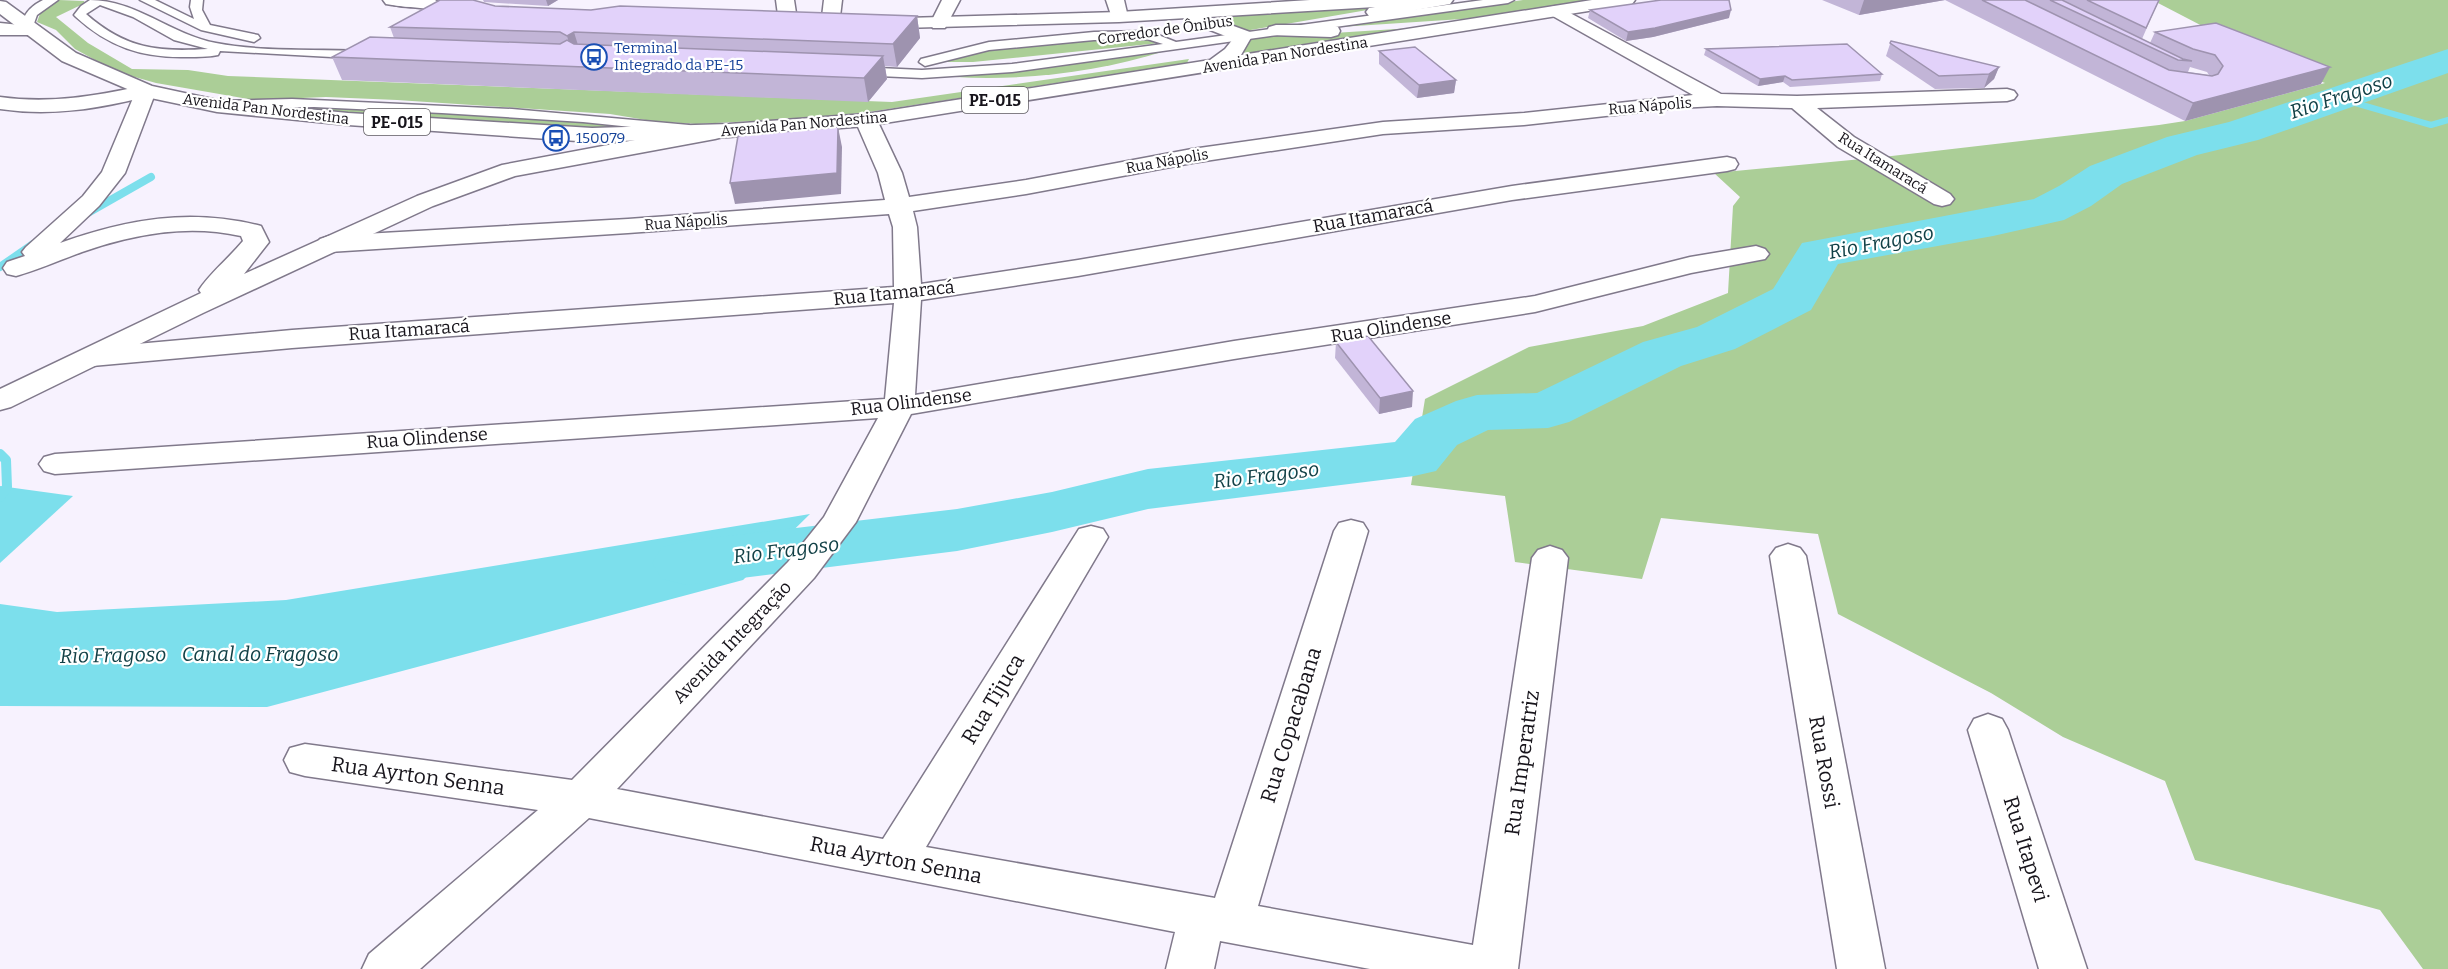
<svg xmlns="http://www.w3.org/2000/svg" width="2448" height="969" viewBox="0 0 2448 969" font-family="Bitter,serif">
  <style>
    .green { fill: #abce97 }
    .water { fill: #7cdfec }
    .lines { fill: none; stroke-linecap: round; stroke-linejoin: round }
    .stream-far2 { stroke: #7cdfec; stroke-width: 6 }
    .stream-far1 { stroke: #7cdfec; stroke-width: 8 }
    .stream { stroke: #7cdfec; stroke-width: 10 }
    .river { fill: #7cdfec; fill-rule: evenodd }
    .lane-casing { stroke: #80798b; stroke-width: 3 }
    .street-casing { stroke: #80798b; stroke-width: 3 }
    .secondary-casing { stroke: #80798b; stroke-width: 3 }
    .primary-casing { stroke: #80798b; stroke-width: 3 }
    .highway-casing { stroke: #80798b; stroke-width: 3 }
    .lane { fill: #fff; fill-rule: evenodd }
    .street { fill: #fff; fill-rule: evenodd }
    .secondary { fill: #fff; fill-rule: evenodd }
    .primary { fill: #fff; fill-rule: evenodd }
    .highway { fill: #fff; fill-rule: evenodd }
    .wall { fill: #c2b5d7; fill-rule: evenodd }
    .shaded-wall { fill: #9e93af }
    .building { fill: #e2d2fa; stroke: #9e93af; stroke-width: 1.5 }
    .labels { text-anchor: middle; stroke-width: 4.5; stroke-linejoin: round; paint-order: stroke }
    .far-street-label { font-size: 15px; fill: #17141b; stroke: #fff }
    .far-transit-label { font-size: 15px; fill: #164399; stroke: #fff; text-anchor: start }
    .shield { fill: #fff; stroke: #5d5a5f; stroke-width: 1.5 }
    .shield-label { font-size: 16px; font-weight: bold; fill: #17141b }
    .street-label { font-size: 18px; fill: #17141b; stroke: #fff }
    .water-label { font-size: 20px; font-style: italic; fill: #114046; stroke: #fff }
    .near-street-label { font-size: 21px; fill: #17141b; stroke: #fff }
  </style>
  <rect width="100%" height="100%" fill="#f7f2fe"/>
  <!-- green -->
  <g class="green">
    <path d="M59,0L84,1L85,3L56,17L88,43L132,69L188,70L228,76L892,102L1189,59L1187,63L862,113L809,118L696,124L652,121L610,114L397,100L326,97L254,100L156,83L117,72L75,49L56,30L37,22L42,8Z"/>
    <path d="M1523,0H1599L1477,18L1325,28Z"/>
    <path d="M2159,0H2448V969H2423L2380,910L2195,860L2165,781L2063,737L1991,693L1838,614L1818,534L1661,518L1642,579L1515,562L1505,496L1411,485L1425,399L1529,347L1643,326L1728,293L1733,206L1740,197L1714,173L1883,157L2159,125L2185,121L2325,83L2285,69L2158,3Z"/>
    <path d="M1414,2L1245,31L1193,13Z"/>
    <path d="M1443,26L1235,56L1251,37L1278,33L1318,34Z"/>
    <path d="M1135,34L1170,42L973,62H925L970,50Z"/>
    <path d="M1161,48L1165,51C1089,75 1001,84 922,74Z"/>
    <path d="M280,104L627,121L635,134L240,106Z"/>
  </g>
  <!-- water -->
  <g class="water">
    <path d="M0,486L73,496L0,563Z"/>
    <path d="M810,514L743,580L267,707L0,706V604L57,612L286,600Z"/>
  </g>
  <g class="lines">
    <!-- stream-far2 -->
    <path class="stream-far2" d="M2338,98L2431,125L2448,120"/>
    <!-- stream-far1 -->
    <g class="stream-far1">
      <path d="M86,214L151,177"/>
      <path d="M0,267L33,244"/>
    </g>
    <!-- stream -->
    <path class="stream" d="M0,454L6,460L7,487L0,497"/>
    <!-- river -->
    <path class="river" d="M2448,49V73L2258,140L2197,155L2122,184L2091,206L2064,220L1993,236L1838,264L1811,310L1735,349L1681,366L1569,422L1548,428L1488,430L1457,445L1436,471L1414,476L1148,509L1052,532L957,551L686,585L662,579L652,563L662,547L686,541L957,509L1052,492L1148,469L1395,442L1415,419L1456,401L1477,395L1537,393L1643,342L1697,327L1773,289L1802,243L2034,199L2059,186L2090,166L2167,137L2229,122Z"/>
    <!-- lane casing -->
    <g class="lane-casing">
      <g id="lane">
        <path d="M43,0H58L37,15L32,29H24C20,16 31,6 43,0Z"/>
        <path d="M90,0C136,0 172,35 216,43C262,52 320,49 368,51L374,55L368,59L220,51L218,55C208,57 197,57 186,57C142,58 109,47 76,17L74,15L81,6ZM100,5L133,17L174,40L208,49C157,52 126,49 86,14Z"/>
        <path d="M140,0H155L194,19L190,7L191,0H203L202,10L210,25L258,35L260,38L254,42L201,30Z"/>
        <path d="M1483,0H1514L1508,3L1012,72L922,78L857,75L851,71L857,67L922,70L1012,64L1163,44L1147,39L1094,40L989,50L925,66L919,62L921,59L989,42L1094,32L1148,31L1176,42Z"/>
        <path d="M292,99L512,109L689,125L696,129L689,133L583,122L442,113L314,107L223,109L216,105L223,101Z"/>
      </g>
    </g>
    <!-- street casing -->
    <g class="street-casing">
      <g id="street">
        <path d="M824,0H842L839,25L836,29H824L821,25Z"/>
        <path d="M942,0H960L945,28H933L930,24Z"/>
        <path d="M1106,0H1124L1128,17L1125,21H1113Z"/>
        <path d="M1557,6L1721,94L1797,96L2007,89L2014,91L2017,95L2014,99L2007,101L1817,108L1854,137L1950,194L1954,199L1950,204L1942,206L1934,204L1838,147L1792,108L1717,106L1678,108L1524,125L1383,134L1192,163L1026,194L913,211L917,227L921,284L1078,260L1512,186L1727,157L1735,159L1738,164L1735,169L1727,171L1512,200L1078,276L921,300L915,395L1234,341L1535,296L1690,257L1756,246L1765,249L1769,254L1765,259L1691,273L1535,312L1234,359L911,414L856,522L814,578L617,789L883,839L1079,529L1091,526L1103,529L1108,537L926,847L1215,898L1334,531L1339,523L1351,520L1363,523L1368,531L1258,906L1473,945L1532,558L1538,550L1550,546L1562,550L1568,558L1518,969H1370L1220,941L1214,969H1166L1175,932L589,818L420,969H362L369,954L538,810L305,776L290,772L284,760L290,748L305,744L572,780L788,562L824,517L878,418L55,474L44,471L39,464L44,457L55,454L885,399L894,303L292,348L92,366L82,363L78,357L82,351L92,348L292,330L894,287L893,227L889,214L628,233L329,252L320,249L316,244L320,239L329,236L628,219L885,200L878,173L855,120L858,115L866,114L874,115L877,120L902,173L909,197L1026,180L1192,149L1383,122L1524,113L1693,95L1551,15L1548,11L1551,7Z"/>
        <path d="M146,85L153,87L156,91L153,95C102,108 53,117 0,109V97C50,104 97,96 146,85Z"/>
        <path d="M1788,544L1800,548L1806,556L1885,969H1837L1770,556L1776,548Z"/>
        <path d="M1988,714L2002,719L2008,730L2087,969H2039L1968,730L1974,719Z"/>
      </g>
    </g>
    <!-- secondary casing -->
    <g class="secondary-casing">
      <g id="secondary">
        <path d="M0,23L40,27L42,31L40,35H0Z"/>
        <path d="M146,85L153,87L156,91L125,173L99,206L60,243C128,219 190,208 261,226L269,242L244,274L417,196L502,165L715,125L723,127L726,132L723,137L715,139L515,176L433,206L203,313L11,407L0,410V389L201,293L199,290C210,273 229,258 243,241L241,236C187,224 134,234 82,252C60,260 38,270 16,276L7,274L3,268L7,262L25,256L22,252L26,247L83,196L102,172L136,91L139,87Z"/>
      </g>
    </g>
    <!-- primary casing -->
    <g class="primary-casing">
      <g id="primary">
        <path d="M392,0H436L433,4C421,7 406,8 394,5Z"/>
        <path d="M776,0H794L796,13L806,24L803,28H791L778,15Z"/>
      </g>
    </g>
    <!-- highway casing -->
    <g class="highway-casing">
      <g id="highway">
        <path d="M383,0C416,0 450,0 482,5L485,9L482,13L476,14L392,5L386,4Z"/>
        <path d="M1310,0H1453L1450,4L1444,5L1375,17L1369,16L1366,12L1369,8L1375,7L1209,17L1250,32L1252,36L1241,55L1592,0H1635L1632,4L1626,5L866,126L729,137L592,142L348,125L217,112L146,97L62,61L0,14V1L6,2L76,53L152,86L217,100L348,113L592,128L729,124L866,114L1210,60L1225,49L1233,39L1190,22L1187,18L1119,22L866,29L863,25L866,21L872,19L1119,12Z"/>
        <path d="M1276,25H1331L1338,27L1340,31L1338,35L1331,37L1269,35L1267,31L1269,27Z"/>
      </g>
    </g>
    <!-- lane -->
    <use href="#lane" class="lane"/>
    <!-- street -->
    <use href="#street" class="street"/>
    <!-- secondary -->
    <use href="#secondary" class="secondary"/>
    <!-- primary -->
    <use href="#primary" class="primary"/>
    <!-- highway -->
    <use href="#highway" class="highway"/>
  </g>
  <!-- wall -->
  <g class="wall">
    <path d="M483,0H558L548,6L484,2Z"/>
    <path d="M1822,0H2159L2142,39L2150,43L2155,32L2321,84L2185,121L1945,0L1859,15ZM2190,67L2207,72L2209,75L2188,72Z"/>
    <path d="M495,6L591,10L917,16L920,38L897,67L885,66L887,79L868,102L342,80L332,57L394,38L390,27Z"/>
    <path d="M1590,10L1729,18L1653,37L1626,41L1588,18Z"/>
    <path d="M1891,41L1999,67L1994,79L1984,88L1935,89L1886,56Z"/>
    <path d="M1706,49L1882,74L1880,81L1790,87L1783,82L1758,86L1704,55Z"/>
    <path d="M1379,51L1456,80L1454,93L1417,98L1379,64Z"/>
    <path d="M1336,342L1412,407L1379,414L1335,358Z"/>
  </g>
  <!-- shaded-wall -->
  <g class="shaded-wall">
    <path d="M546,0H558L548,6Z"/>
    <path d="M1864,0H1945L1859,15Z"/>
    <path d="M1731,10L1729,18L1653,37L1626,41L1628,32Z"/>
    <path d="M917,16L920,38L897,67L893,44Z"/>
    <path d="M574,32L581,55L574,59L567,36Z"/>
    <path d="M883,56L887,79L868,102L864,78Z"/>
    <path d="M1999,67L1994,79L1984,88L1989,74Z"/>
    <path d="M2330,67L2321,84L2185,121L2193,103Z"/>
    <path d="M1785,76L1783,82L1758,86L1760,79Z"/>
    <path d="M1456,80L1454,93L1417,98L1419,85Z"/>
    <path d="M838,127L842,147L841,194L735,204L730,183Z"/>
    <path d="M1413,391L1412,407L1379,414L1380,398Z"/>
  </g>
  <!-- building -->
  <g class="building">
    <path d="M440,0H473L495,6L591,10L620,6L917,16L893,44L574,32L567,36L560,32L390,27Z"/>
    <path d="M1661,0H1729L1731,10L1655,28L1628,32L1590,10Z"/>
    <path d="M1982,0H2025L2169,70L2212,76L2218,74L2223,66L2215,55L2193,49L2155,32L2216,23L2330,67L2193,103Z"/>
    <path d="M2050,0H2062L2183,59L2192,61L2178,60Z"/>
    <path d="M2087,0H2159L2146,28Z"/>
    <path d="M370,37L560,44L567,40L574,44L883,56L864,78L332,57Z"/>
    <path d="M1891,41L1999,67L1989,74L1939,76L1890,43Z"/>
    <path d="M1847,44L1882,74L1792,80L1785,76L1760,79L1706,49Z"/>
    <path d="M1415,47L1456,80L1419,85L1379,51Z"/>
    <path d="M838,127L837,173L730,183L738,136Z"/>
    <path d="M1368,336L1413,391L1380,398L1336,342Z"/>
  </g>
  <!-- icons -->
  <defs>
    <g id="bus-ring" transform="scale(1.35)"><circle r="9.5" fill="#fff" stroke="#1a4fb4" stroke-width="1.5"/><path d="M-5-6H5V4H4V6H2V4H-2V6H-4V4H-5ZM-3.5-4V0h7V-4ZM-3.5 1.2v1.5H-2V1.2ZM2 1.2v1.5H3.5V1.2Z" fill="#1a4fb4"/></g>
  </defs>
  <g fill-rule="evenodd">
    <use href="#bus-ring" x="594" y="57"/>
    <use href="#bus-ring" x="556" y="138"/>
  </g>
  <g class="labels">
    <!-- far-street labels -->
    <g class="far-street-label">
      <text transform="translate(1165 30) rotate(-8)" y="5">Corredor de Ônibus</text>
      <text transform="translate(1285 55) rotate(-9)" y="5">Avenida Pan Nordestina</text>
      <text transform="translate(1650 106) rotate(-5)" y="5">Rua Nápolis</text>
      <text transform="translate(266 109) rotate(7)" y="5">Avenida Pan Nordestina</text>
      <text transform="translate(804 124) rotate(-5)" y="5">Avenida Pan Nordestina</text>
      <text transform="translate(1167 161) rotate(-10)" y="5">Rua Nápolis</text>
      <text transform="translate(1883 163) rotate(32)" y="5">Rua Itamaracá</text>
      <text transform="translate(686 222) rotate(-4)" y="5">Rua Nápolis</text>
    </g>
    <!-- far-transit labels -->
    <g class="far-transit-label">
      <text x="614" y="53">Terminal<tspan x="614" dy="17">Integrado da PE-15</tspan></text>
      <text x="576" y="143">150079</text>
    </g>
    <!-- shield labels -->
    <g class="shield">
      <rect x="962" y="87" width="66" height="26" rx="4.5"/>
      <rect x="364" y="109" width="66" height="26" rx="4.5"/>
    </g>
    <g class="shield-label">
      <text x="995" y="106">PE-015</text>
      <text x="397" y="128">PE-015</text>
    </g>
    <!-- street labels -->
    <g class="street-label">
      <text transform="translate(1373 216) rotate(-10)" y="6">Rua Itamaracá</text>
      <text transform="translate(894 293) rotate(-6)" y="6">Rua Itamaracá</text>
      <text transform="translate(1391 327) rotate(-9)" y="6">Rua Olindense</text>
      <text transform="translate(409 330) rotate(-4)" y="6">Rua Itamaracá</text>
      <text transform="translate(911 402) rotate(-7)" y="6">Rua Olindense</text>
      <text transform="translate(427 438) rotate(-4)" y="6">Rua Olindense</text>
      <text transform="translate(732 642) rotate(-46)" y="6">Avenida Integração</text>
    </g>
    <!-- water labels -->
    <g class="water-label">
      <text transform="translate(2341 96) rotate(-18)" y="7">Rio Fragoso</text>
      <text transform="translate(1881 242) rotate(-11)" y="7">Rio Fragoso</text>
      <text transform="translate(1266 475) rotate(-7)" y="7">Rio Fragoso</text>
      <text transform="translate(786 550) rotate(-7)" y="7">Rio Fragoso</text>
      <text x="260" y="661">Canal do Fragoso</text>
      <text transform="translate(113 655) rotate(-1)" y="7">Rio Fragoso</text>
    </g>
    <!-- near-street labels -->
    <g class="near-street-label">
      <text transform="translate(993 699) rotate(-59)" y="7">Rua Tijuca</text>
      <text transform="translate(1291 725) rotate(-73)" y="7">Rua Copacabana</text>
      <text transform="translate(1824 762) rotate(80)" y="7">Rua Rossi</text>
      <text transform="translate(1522 763) rotate(-82)" y="7">Rua Imperatriz</text>
      <text transform="translate(418 776) rotate(8)" y="7">Rua Ayrton Senna</text>
      <text transform="translate(2026 849) rotate(73)" y="7">Rua Itapevi</text>
      <text transform="translate(896 860) rotate(11)" y="7">Rua Ayrton Senna</text>
    </g>
  </g>
</svg>
